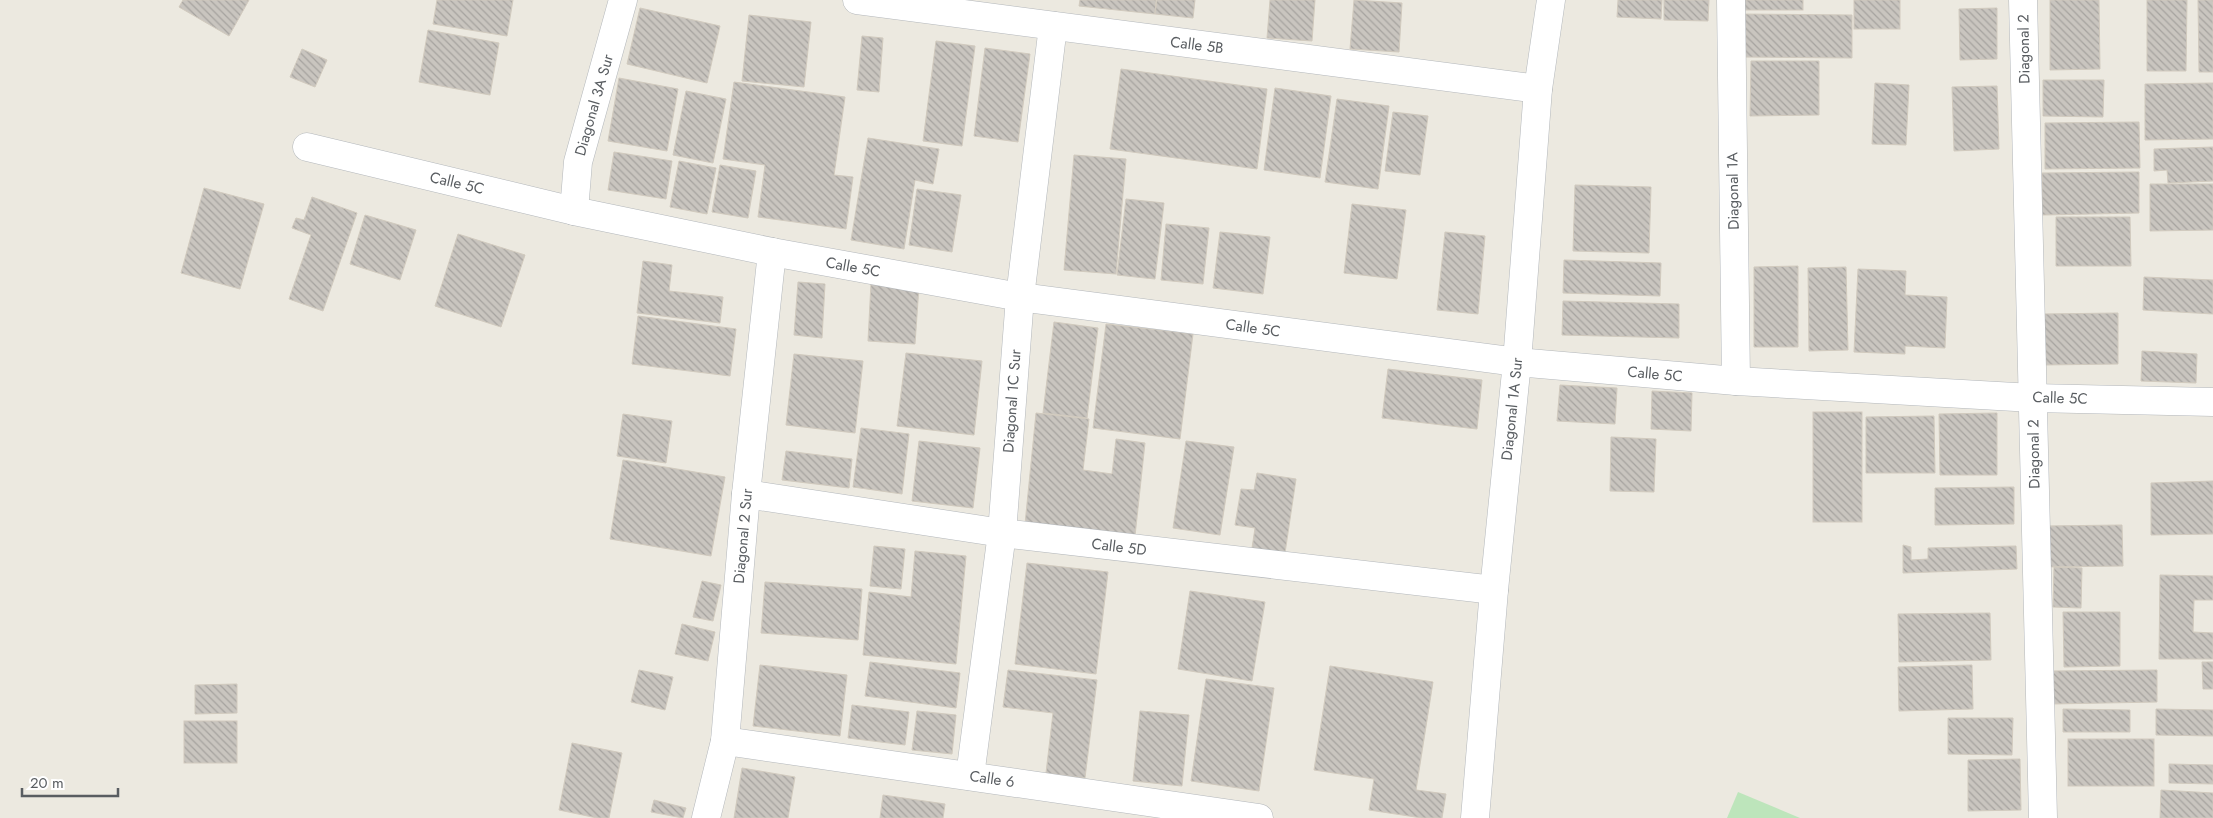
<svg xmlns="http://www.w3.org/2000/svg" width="2213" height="818" viewBox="0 0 2213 818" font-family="Jost,sans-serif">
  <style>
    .green { fill: #bde5bb }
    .building { fill: url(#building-back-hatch); stroke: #d1cabe }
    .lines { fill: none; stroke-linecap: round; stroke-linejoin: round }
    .minor-casing { stroke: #b3b7bb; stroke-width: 29 }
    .minor { stroke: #fff; stroke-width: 28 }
    .labels { text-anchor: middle; stroke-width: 4; stroke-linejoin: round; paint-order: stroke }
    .street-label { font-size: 15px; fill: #595d61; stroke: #fff }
  </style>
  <defs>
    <pattern id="building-back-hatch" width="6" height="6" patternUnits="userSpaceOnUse" patternTransform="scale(1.25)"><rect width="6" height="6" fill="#c9c5bf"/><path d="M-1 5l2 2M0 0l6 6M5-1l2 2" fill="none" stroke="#a6a39f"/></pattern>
  </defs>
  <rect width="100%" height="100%" fill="#ece9e0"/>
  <!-- green -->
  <path class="green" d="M1738,792L1800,818H1727Z"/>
  <!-- building -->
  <g class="building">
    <path d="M183,0H249L229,36L179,7Z"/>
    <path d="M437,0H513L507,36L433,24Z"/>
    <path d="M1080,0H1156L1155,14L1079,6Z"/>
    <path d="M1157,0H1195L1193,18L1155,14Z"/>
    <path d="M1270,0H1315L1312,41L1267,38Z"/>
    <path d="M1354,0L1402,3L1399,52L1350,49Z"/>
    <path d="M1618,0H1662L1661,19L1617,17Z"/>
    <path d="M1664,0H1709L1708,21L1664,20Z"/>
    <rect x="1743" y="0" width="60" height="10"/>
    <rect x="1854" y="0" width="46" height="29"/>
    <path d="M2050,0H2099L2100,69L2050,70Z"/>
    <path d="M2147,0H2187L2186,71H2147Z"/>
    <path d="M2198,0H2213V72H2199Z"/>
    <path d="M640,8L720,26L707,83L627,64Z"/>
    <path d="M1997,8V59L1960,60L1959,9Z"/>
    <path d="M1743,14L1852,15V58L1742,57Z"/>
    <path d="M749,15L811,22L804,87L742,81Z"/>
    <path d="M428,30L499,43L490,95L419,82Z"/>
    <path d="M862,36L883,38L879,92L857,90Z"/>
    <path d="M936,41L975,46L962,146L923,141Z"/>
    <path d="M985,48L1030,54L1018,142L974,136Z"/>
    <path d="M302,49L327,60L315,87L290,77Z"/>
    <path d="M1751,61H1819V115L1750,116Z"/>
    <path d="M1121,69L1267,89L1257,169L1110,149Z"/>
    <path d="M619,78L678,89L667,151L608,141Z"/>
    <path d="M2043,80H2104L2103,117L2043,116Z"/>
    <path d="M734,82L845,97L834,175L853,177L846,229L758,217L765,165L723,159Z"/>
    <path d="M1875,83L1909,85L1906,145L1872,144Z"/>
    <path d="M2213,83V139L2145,140V84Z"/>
    <path d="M1997,86L1999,149L1954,151L1952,87Z"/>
    <path d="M1275,88L1331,96L1320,178L1264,170Z"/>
    <path d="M686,91L726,99L713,163L673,155Z"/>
    <path d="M1337,99L1389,106L1378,189L1325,182Z"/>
    <path d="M1393,112L1428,116L1420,175L1385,171Z"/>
    <path d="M2139,122L2140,168L2045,169V123Z"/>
    <path d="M868,138L939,149L933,184L915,180L904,249L851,240Z"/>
    <path d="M2213,147V181L2168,183L2167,170L2154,171V149Z"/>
    <path d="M614,152L672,161L666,199L608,190Z"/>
    <path d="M1074,155L1126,159L1116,274L1064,270Z"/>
    <path d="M679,161L716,168L707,214L670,207Z"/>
    <path d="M720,165L756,171L748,218L712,212Z"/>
    <path d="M2139,172V213L2042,215V173Z"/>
    <path d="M2150,184H2213V230L2150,231Z"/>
    <path d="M1575,185L1651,187L1649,253L1573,251Z"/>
    <path d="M204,188L264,204L240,289L181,273Z"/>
    <path d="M917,189L961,195L952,252L909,245Z"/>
    <path d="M312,197L357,213L323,311L289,299L311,235L292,228L296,218L304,220Z"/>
    <path d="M1126,199L1164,203L1155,279L1117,275Z"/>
    <path d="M1352,204L1406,210L1397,279L1344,273Z"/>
    <path d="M365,215L416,230L400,280L350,264Z"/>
    <path d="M2056,217H2130L2131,266H2056Z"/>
    <path d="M1166,224L1209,228L1203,284L1161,280Z"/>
    <path d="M1220,232L1270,237L1263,294L1213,288Z"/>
    <path d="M1445,232L1485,236L1478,314L1437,310Z"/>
    <path d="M458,234L525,255L501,327L435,306Z"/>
    <path d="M1564,260L1661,263L1660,296L1563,293Z"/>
    <path d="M643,261L672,265L669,291L723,297L720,323L637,313Z"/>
    <path d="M1798,266V347H1754V267Z"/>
    <path d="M1846,267L1848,350L1809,351L1808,268Z"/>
    <path d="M1858,269L1906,271L1905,295L1947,297L1945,348L1905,346V354L1854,352Z"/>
    <path d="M2144,277L2213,280V314L2143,310Z"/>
    <path d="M798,282L825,284L822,338L794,335Z"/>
    <path d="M871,283L919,286L915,344L868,341Z"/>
    <path d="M1563,301L1679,304V338L1562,335Z"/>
    <path d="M2118,313V364L2042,365V314Z"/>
    <path d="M638,316L736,329L730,376L632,364Z"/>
    <path d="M1054,322L1098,328L1087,418L1043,413Z"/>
    <path d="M1106,324L1193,334L1180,439L1093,428Z"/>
    <path d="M2142,351L2197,354L2196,383L2141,381Z"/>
    <path d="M906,353L982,361L974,435L897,426Z"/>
    <path d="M794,354L863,361L855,433L786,425Z"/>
    <path d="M1388,369L1482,380L1477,429L1382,418Z"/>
    <path d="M1560,385L1617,388L1615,424L1557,421Z"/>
    <path d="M1652,391L1692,393L1691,431L1651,429Z"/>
    <rect x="1813" y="412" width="49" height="110"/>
    <path d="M1036,413L1089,419L1083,470L1112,474L1116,439L1145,443L1135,536L1025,524Z"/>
    <path d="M1997,413V475H1940L1939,414Z"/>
    <path d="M623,414L672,421L666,463L617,456Z"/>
    <path d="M1934,416L1935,473H1866V417Z"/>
    <path d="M861,428L909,434L902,494L853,487Z"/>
    <path d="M1611,437L1656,439L1654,492L1610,491Z"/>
    <path d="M919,441L980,448L973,508L912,501Z"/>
    <path d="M1186,441L1234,447L1220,535L1173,528Z"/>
    <path d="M786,451L852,459L849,488L782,480Z"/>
    <path d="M623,460L725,477L711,556L610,539Z"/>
    <path d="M1257,473L1296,479L1285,553L1252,548L1255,528L1235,525L1241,489L1254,490Z"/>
    <path d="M2213,481V534L2151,535V483Z"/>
    <path d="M2014,487V524L1935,525V488Z"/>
    <path d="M2122,525L2123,566L2045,567L2044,526Z"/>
    <path d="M1903,545L1911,547V560L1928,559V548L2016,546L2017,569L1903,573Z"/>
    <path d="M874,546L905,549L901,589L870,586Z"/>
    <path d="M915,551L966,556L956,664L863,655L869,592L911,597Z"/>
    <path d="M1027,563L1108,572L1096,674L1015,664Z"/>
    <path d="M2054,567L2082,568L2081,608L2053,607Z"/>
    <path d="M2160,575L2213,576V600H2194L2193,632L2213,633V659H2159Z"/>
    <path d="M702,581L721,585L713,621L693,617Z"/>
    <path d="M765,582L862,589L858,640L761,633Z"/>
    <path d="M1190,591L1265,602L1252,681L1178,669Z"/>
    <path d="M2063,612H2120V666L2064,667Z"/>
    <path d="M1990,613L1991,660L1899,662L1898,614Z"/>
    <path d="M682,624L715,632L708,661L675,654Z"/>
    <path d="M870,662L960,673L956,708L865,696Z"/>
    <path d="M2202,662H2213V689H2203Z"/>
    <path d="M760,665L847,675L840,736L753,726Z"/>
    <path d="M1972,665L1973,709L1899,711L1898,667Z"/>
    <path d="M1330,666L1433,682L1416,790L1446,794L1442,818H1422L1369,810L1374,779L1314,770Z"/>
    <path d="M639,670L673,677L665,710L631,702Z"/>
    <path d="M1008,670L1097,680L1085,778L1046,773L1053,713L1003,707Z"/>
    <path d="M2157,670V702L2052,704V671Z"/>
    <path d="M1206,679L1274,688L1259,791L1191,781Z"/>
    <path d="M237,684V713L195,714V685Z"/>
    <path d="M852,705L909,712L905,745L848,738Z"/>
    <path d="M2063,709L2130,710V732H2063Z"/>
    <path d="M2156,709L2213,710V736L2156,735Z"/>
    <path d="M917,711L956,715L952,754L912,750Z"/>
    <path d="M1140,711L1189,715L1182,786L1133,781Z"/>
    <path d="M1948,718H2013L2012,755L1948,754Z"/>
    <rect x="184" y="721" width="53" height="42"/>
    <rect x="2068" y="739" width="86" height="47"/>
    <path d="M572,743L622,753L609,818H597L559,810Z"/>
    <path d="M2020,759L2021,810L1968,811V760Z"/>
    <path d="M2169,764L2213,765V784L2169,783Z"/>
    <path d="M742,768L795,777L788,818H734Z"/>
    <path d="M2161,790L2213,793V818H2160Z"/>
    <path d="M883,795L945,804L943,818H880Z"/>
    <path d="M654,800L686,808L683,818L651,812Z"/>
  </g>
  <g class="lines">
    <!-- minor casing -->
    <g class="minor-casing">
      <g id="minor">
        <path d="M857,0L1538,89"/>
        <path d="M1731,0L1736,381"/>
        <path d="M2023,0L2043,818"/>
        <path d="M307,147L574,211L772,252L1020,297L1517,362L1736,381L2033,398L2213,402"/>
        <path d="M574,211L578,162L623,0"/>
        <path d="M746,494L1002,533L1494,590"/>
        <path d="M725,741L1259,818"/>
        <path d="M970,776L1002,533L1020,297L1053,26"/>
        <path d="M706,818L725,741L746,494L772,252"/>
        <path d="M1475,818L1494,590L1517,362L1538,89L1551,0"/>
      </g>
    </g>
    <!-- minor -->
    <use href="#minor" class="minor"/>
  </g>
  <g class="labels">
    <!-- street labels -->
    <g class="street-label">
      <text transform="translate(1197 45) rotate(7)" y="5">Calle 5B</text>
      <text transform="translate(2024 49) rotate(-91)" y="5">Diagonal 2</text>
      <text transform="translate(594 105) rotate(-74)" y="5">Diagonal 3A Sur</text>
      <text transform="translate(457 183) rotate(13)" y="5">Calle 5C</text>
      <text transform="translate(1733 191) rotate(-91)" y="5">Diagonal 1A</text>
      <text transform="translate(853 267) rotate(10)" y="5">Calle 5C</text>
      <text transform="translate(1253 328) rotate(8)" y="5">Calle 5C</text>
      <text transform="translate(1655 374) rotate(5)" y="5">Calle 5C</text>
      <text transform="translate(2060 398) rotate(2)" y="5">Calle 5C</text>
      <text transform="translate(1012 401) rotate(-86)" y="5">Diagonal 1C Sur</text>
      <text transform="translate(1512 409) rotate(-84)" y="5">Diagonal 1A Sur</text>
      <text transform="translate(2034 454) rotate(-91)" y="5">Diagonal 2</text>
      <text transform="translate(743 536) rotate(-85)" y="5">Diagonal 2 Sur</text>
      <text transform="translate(1119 547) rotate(7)" y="5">Calle 5D</text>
      <text transform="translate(992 779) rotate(8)" y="5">Calle 6</text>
    </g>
  </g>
  <!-- scale -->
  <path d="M22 788v8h96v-8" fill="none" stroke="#595d61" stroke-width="2.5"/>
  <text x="30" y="788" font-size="15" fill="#595d61" stroke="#ffffff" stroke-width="4" paint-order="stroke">20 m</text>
</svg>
